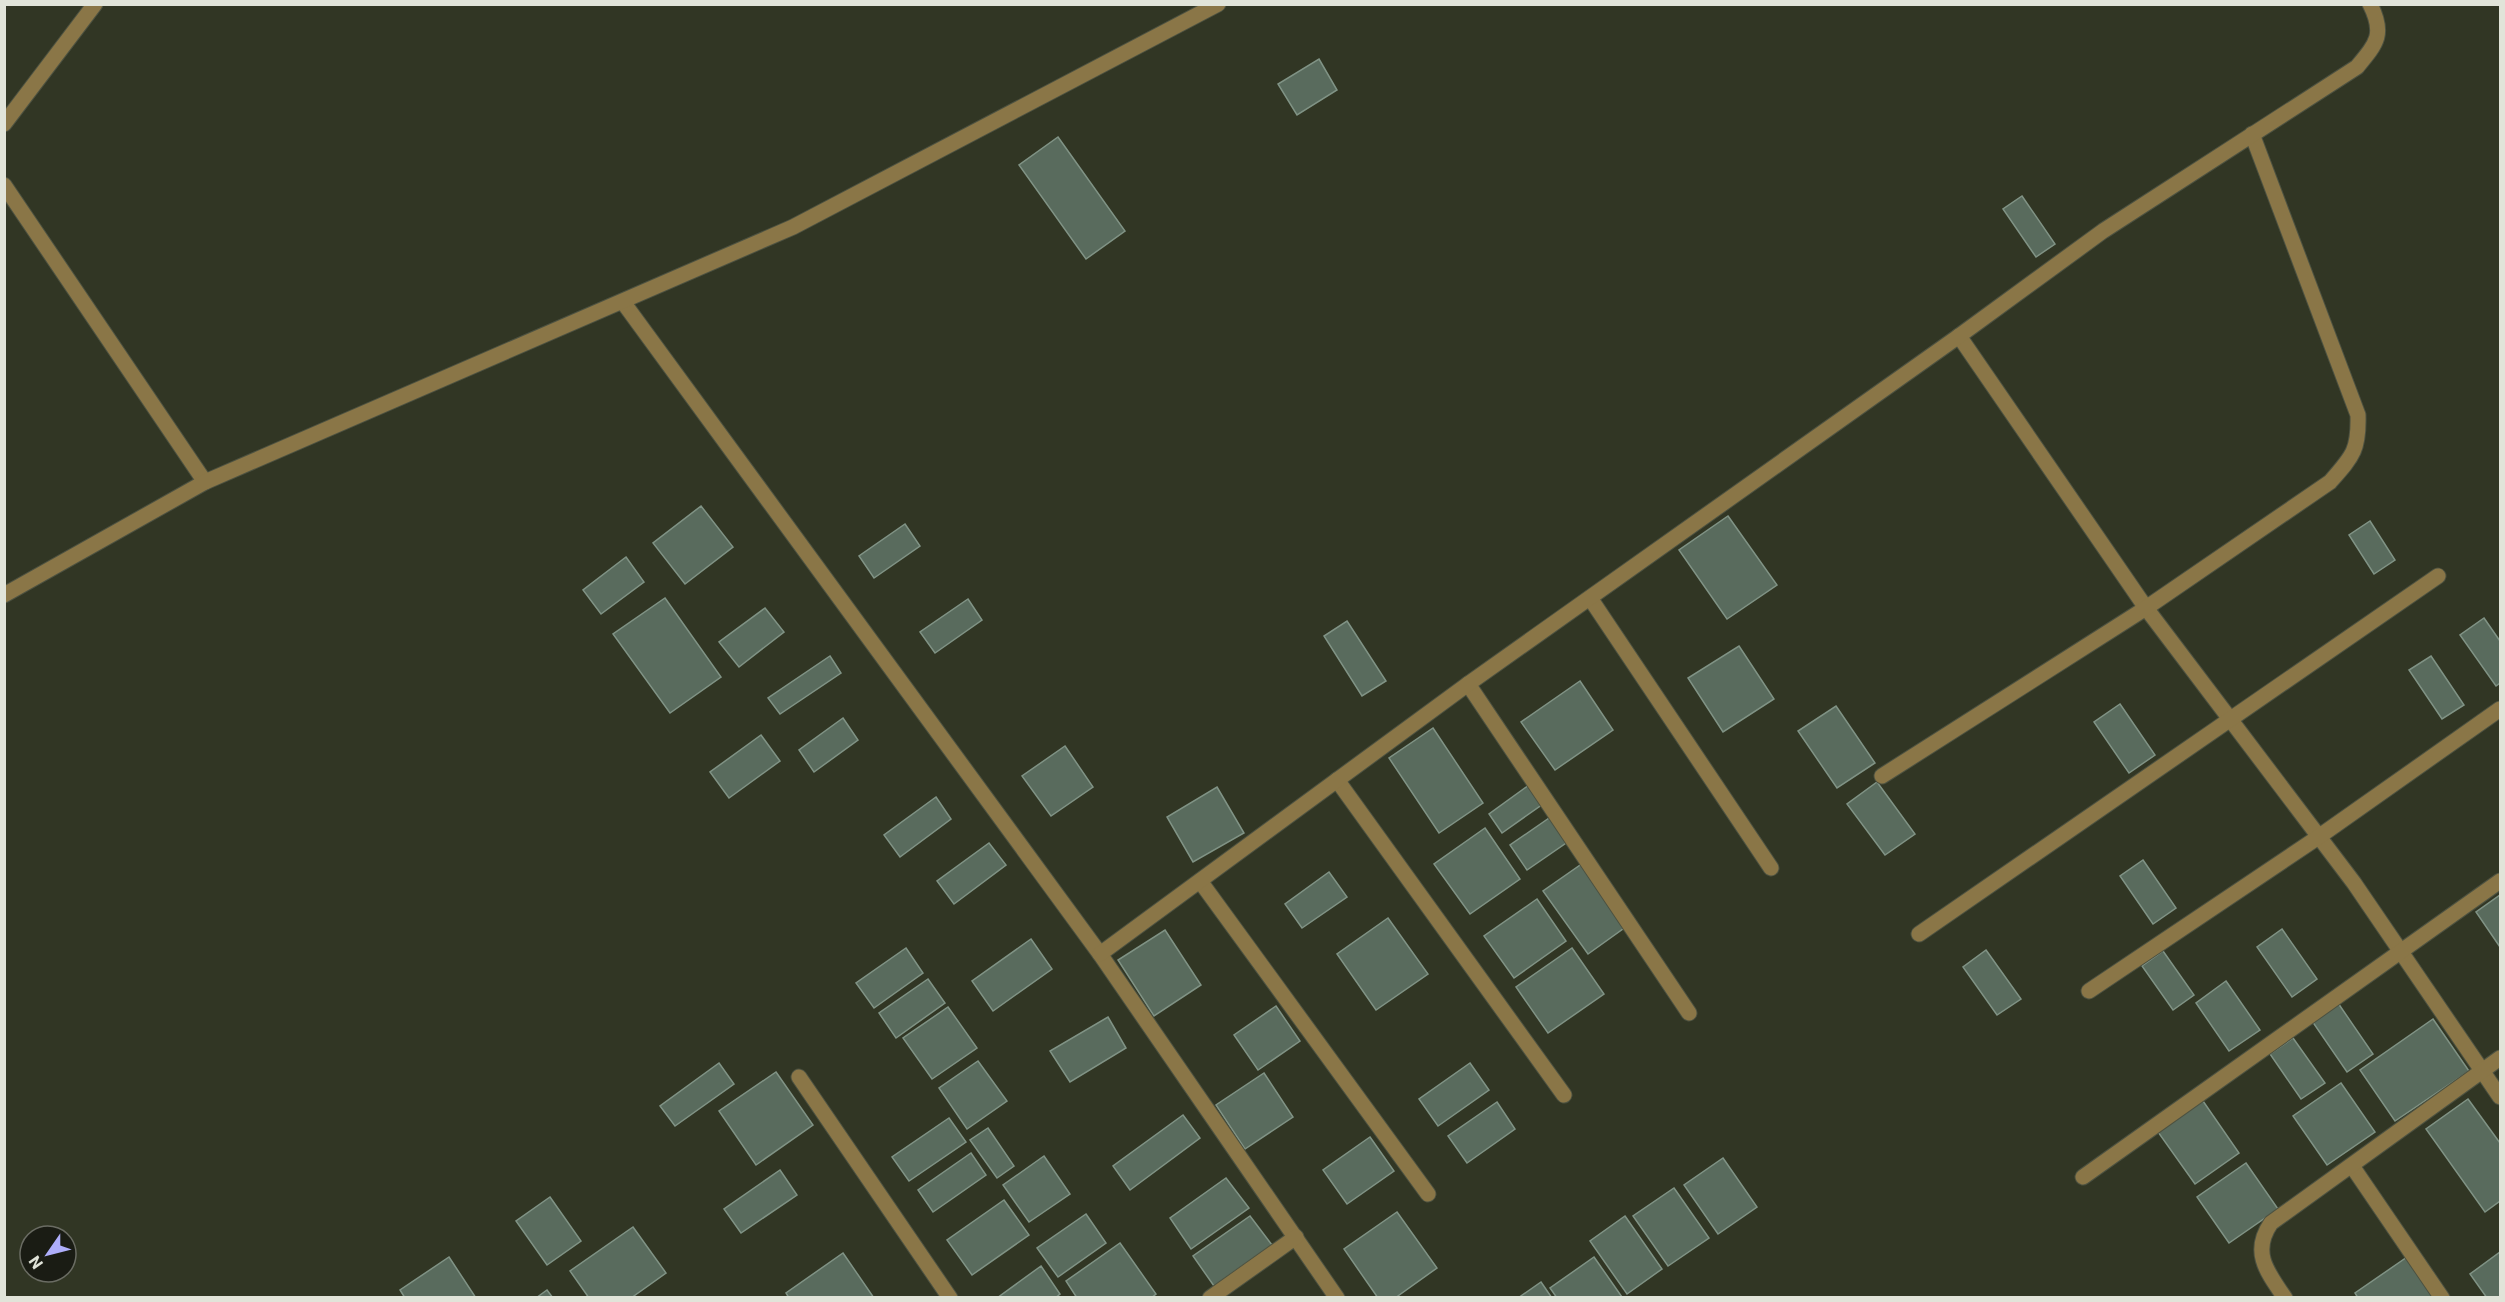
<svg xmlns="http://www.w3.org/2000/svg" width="2505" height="1302" viewBox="0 0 2505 1302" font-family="Roboto,sans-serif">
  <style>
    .building { fill: #596b5d; stroke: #809385; stroke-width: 1.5 }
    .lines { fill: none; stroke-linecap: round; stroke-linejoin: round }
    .minor-casing { stroke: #4d5241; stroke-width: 17 }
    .minor { stroke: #8a7647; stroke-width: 15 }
  </style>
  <rect width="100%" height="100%" fill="#313624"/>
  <!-- building -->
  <g class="building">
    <path d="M1319,59L1337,90L1297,115L1278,84Z"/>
    <path d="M1058,137L1125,231L1086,259L1019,165Z"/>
    <path d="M2022,196L2055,244L2036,257L2003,209Z"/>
    <path d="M701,506L733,547L685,584L653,543Z"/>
    <path d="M1728,516L1777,585L1727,619L1679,550Z"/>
    <path d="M2370,521L2395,560L2374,574L2349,535Z"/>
    <path d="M905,524L920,546L874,578L859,556Z"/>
    <path d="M626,557L644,582L601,614L583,590Z"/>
    <path d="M665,598L721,677L670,713L613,634Z"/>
    <path d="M968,599L982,620L935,653L920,632Z"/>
    <path d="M765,608L784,632L739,667L719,642Z"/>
    <path d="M2484,618L2500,641V683L2496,686L2460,635Z"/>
    <path d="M1347,621L1386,681L1362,696L1324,636Z"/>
    <path d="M1739,646L1774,699L1723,732L1688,678Z"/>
    <path d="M830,656L841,673L780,714L768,698Z"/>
    <path d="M2431,656L2464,705L2442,719L2409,670Z"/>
    <path d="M1580,681L1613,730L1555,770L1521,722Z"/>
    <path d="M2120,704L2155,755L2129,773L2094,722Z"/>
    <path d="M1836,706L1875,763L1837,788L1798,731Z"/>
    <path d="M843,718L858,740L814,772L799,750Z"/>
    <path d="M1433,728L1483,803L1439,833L1389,758Z"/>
    <path d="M761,735L780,761L729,798L710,772Z"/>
    <path d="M1065,746L1093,787L1051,816L1022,776Z"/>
    <path d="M1877,782L1915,834L1885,855L1847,804Z"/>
    <path d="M1529,785L1543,804L1502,833L1489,814Z"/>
    <path d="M1217,787L1244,833L1193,862L1167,817Z"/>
    <path d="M936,797L951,819L900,857L884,835Z"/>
    <path d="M1552,816L1569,841L1527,870L1510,845Z"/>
    <path d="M1485,828L1520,879L1470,914L1434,864Z"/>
    <path d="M989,843L1006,865L954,904L937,881Z"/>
    <path d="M2143,860L2176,908L2153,924L2120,876Z"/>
    <path d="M1583,863L1627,926L1588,954L1543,891Z"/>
    <path d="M1329,872L1347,897L1302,928L1285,904Z"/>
    <path d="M2500,895V947L2476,912Z"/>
    <path d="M1537,899L1566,941L1514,978L1484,936Z"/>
    <path d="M1388,918L1428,974L1376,1010L1337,954Z"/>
    <path d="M2282,929L2317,979L2292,997L2257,947Z"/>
    <path d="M1165,930L1201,985L1154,1016L1118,960Z"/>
    <path d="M1031,939L1052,969L993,1011L972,981Z"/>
    <path d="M906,948L923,973L874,1008L856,983Z"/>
    <path d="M1572,948L1604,994L1548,1033L1516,987Z"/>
    <path d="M1986,950L2021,999L1997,1015L1963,967Z"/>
    <path d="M2163,951L2194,995L2173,1010L2142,966Z"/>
    <path d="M928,979L945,1003L896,1038L879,1013Z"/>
    <path d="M2226,981L2260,1030L2229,1051L2196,1003Z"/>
    <path d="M2338,1003L2373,1054L2347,1072L2312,1021Z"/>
    <path d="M1276,1006L1300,1041L1258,1070L1234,1035Z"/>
    <path d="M948,1007L977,1048L932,1079L903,1038Z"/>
    <path d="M1108,1017L1126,1048L1070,1082L1050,1051Z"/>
    <path d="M2433,1019L2469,1071L2395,1121L2360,1070Z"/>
    <path d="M2293,1038L2325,1083L2301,1099L2270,1054Z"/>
    <path d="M978,1061L1007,1101L967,1129L939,1088Z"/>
    <path d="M719,1063L734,1084L675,1126L660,1106Z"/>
    <path d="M1470,1063L1489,1090L1438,1126L1419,1099Z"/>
    <path d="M776,1072L813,1125L756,1165L719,1111Z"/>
    <path d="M1264,1073L1293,1117L1245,1149L1216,1105Z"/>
    <path d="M2341,1083L2375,1132L2327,1165L2293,1116Z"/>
    <path d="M2468,1099L2500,1143V1201L2485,1212L2426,1129Z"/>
    <path d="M2203,1101L2239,1153L2195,1184L2158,1132Z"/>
    <path d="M1497,1102L1515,1129L1467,1163L1448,1136Z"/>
    <path d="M1183,1115L1200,1138L1130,1190L1113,1166Z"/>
    <path d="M949,1118L966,1142L909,1181L892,1157Z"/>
    <path d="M988,1128L1014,1166L997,1178L970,1140Z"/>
    <path d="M1370,1137L1394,1171L1347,1204L1323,1170Z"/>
    <path d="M971,1153L986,1175L933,1212L918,1190Z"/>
    <path d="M1044,1156L1070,1194L1029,1222L1003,1185Z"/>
    <path d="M1723,1158L1757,1207L1718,1234L1684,1185Z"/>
    <path d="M2246,1163L2278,1209L2229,1243L2197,1197Z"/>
    <path d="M780,1170L797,1195L741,1233L724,1209Z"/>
    <path d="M1226,1178L1249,1208L1191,1249L1170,1218Z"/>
    <path d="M1674,1188L1709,1238L1668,1266L1633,1216Z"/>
    <path d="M550,1197L581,1241L547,1265L516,1221Z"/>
    <path d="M1004,1200L1029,1235L972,1275L947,1240Z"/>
    <path d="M1397,1212L1437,1268L1395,1298H1378L1344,1249Z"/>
    <path d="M1086,1214L1106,1243L1058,1277L1037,1248Z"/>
    <path d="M1250,1216L1272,1245L1214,1286L1193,1256Z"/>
    <path d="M1625,1216L1662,1269L1627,1294L1590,1241Z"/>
    <path d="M633,1227L666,1273L631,1298H589L570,1271Z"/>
    <path d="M1120,1243L1156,1294L1151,1298H1077L1066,1281Z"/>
    <path d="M2500,1252V1298H2487L2470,1274Z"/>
    <path d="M843,1253L874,1298H789L786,1293Z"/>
    <path d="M2410,1255L2438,1298H2358L2355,1293Z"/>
    <path d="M449,1257L476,1298H405L400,1290Z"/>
    <path d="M1594,1257L1622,1297L1557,1298L1550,1288Z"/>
    <path d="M1041,1266L1060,1294L1055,1298H997Z"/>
    <path d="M1541,1282L1552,1298H1518Z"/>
    <path d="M547,1290L553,1298H536Z"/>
  </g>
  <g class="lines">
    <!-- minor casing -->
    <g class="minor-casing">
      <g id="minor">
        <path d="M4,124L95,4"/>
        <path d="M4,185L205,482"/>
        <path d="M623,302L1100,954L1337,1298"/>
        <path d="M1959,336L2146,608L2354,883L2500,1097"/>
        <path d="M4,595L205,482L793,227L1218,4"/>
        <path d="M1590,598L1771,868"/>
        <path d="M1468,684L1689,1013"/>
        <path d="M1882,776L2146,608L2330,482C2353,456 2359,450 2358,415L2252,134"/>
        <path d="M1337,780L1564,1095"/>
        <path d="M1200,881L1428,1194"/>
        <path d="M1919,934L2438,576"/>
        <path d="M1100,954L1468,684L1959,336L2103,231L2357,67C2377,43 2385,34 2370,4"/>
        <path d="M2089,991L2317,838L2500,709"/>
        <path d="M799,1077L950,1298"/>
        <path d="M2352,1166L2442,1298"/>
        <path d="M2083,1177L2500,881"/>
        <path d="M1210,1298L1296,1237"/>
        <path d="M2285,1298C2267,1272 2251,1252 2271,1223L2500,1058"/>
      </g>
    </g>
    <!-- minor -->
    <use href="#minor" class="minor"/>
  </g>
  <!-- border -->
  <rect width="2505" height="1302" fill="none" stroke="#e1e4d9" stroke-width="12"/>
  <!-- north arrow -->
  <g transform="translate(48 1254) rotate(235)"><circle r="28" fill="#1a1c14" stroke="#6a6c63" stroke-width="1.5"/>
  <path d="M0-4.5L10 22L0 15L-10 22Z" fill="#aeaefa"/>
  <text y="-9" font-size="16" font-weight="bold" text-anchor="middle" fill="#e1e4d9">N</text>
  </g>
</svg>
